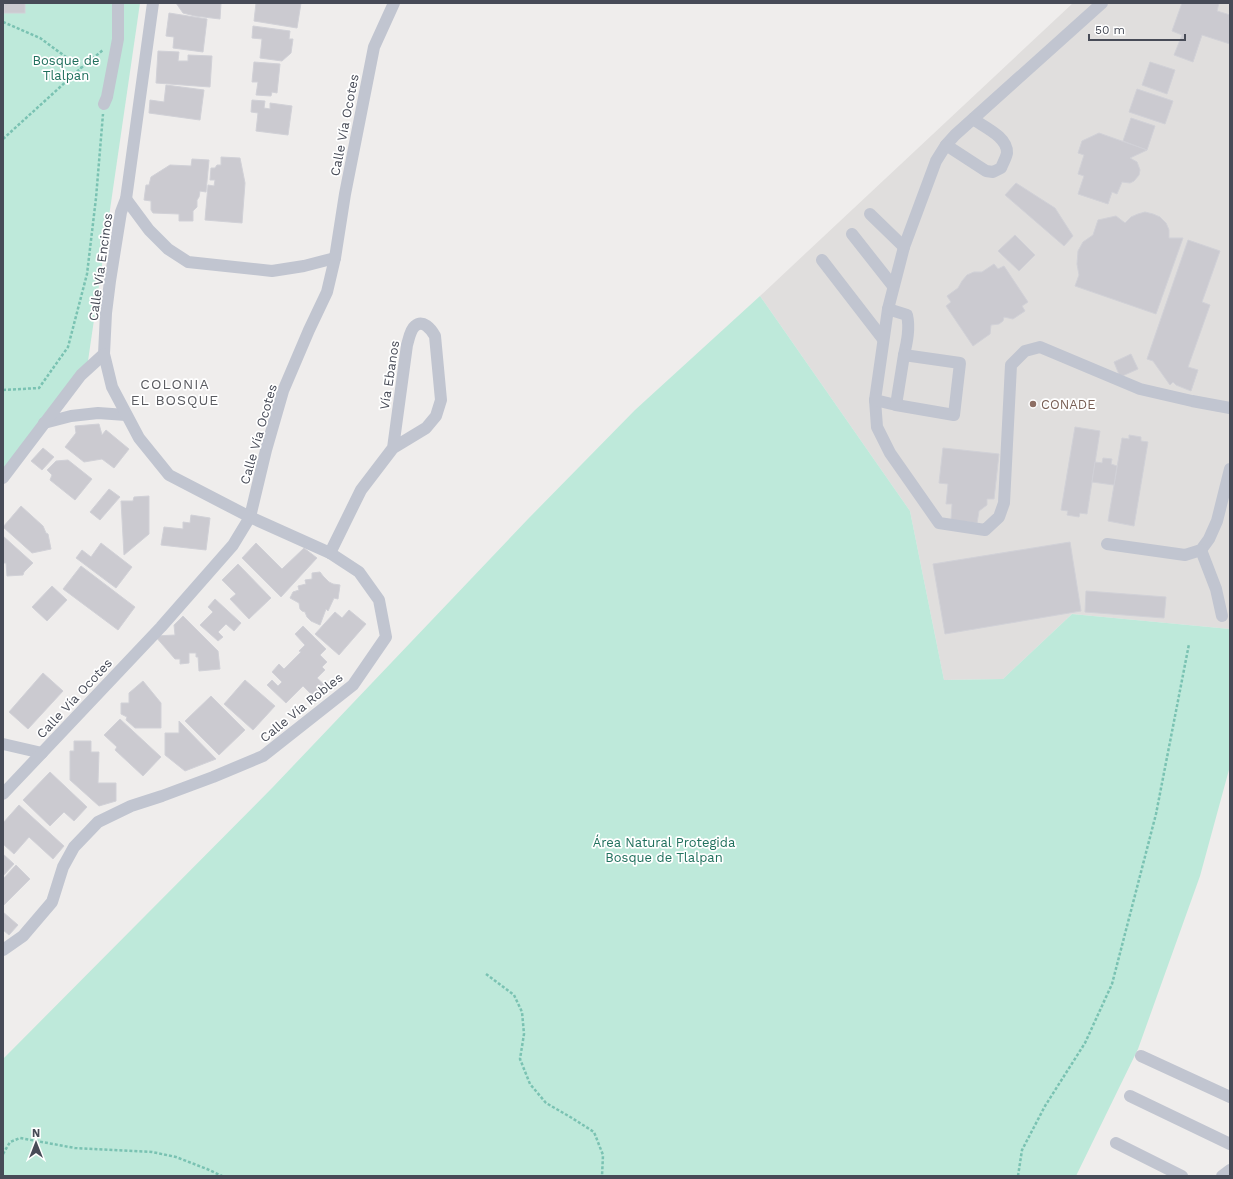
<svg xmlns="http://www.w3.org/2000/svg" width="1233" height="1179" viewBox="0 0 1233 1179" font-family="'Work Sans',sans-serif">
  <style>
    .education { fill: #e0dedd }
    .green { fill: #bee9da }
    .building { fill: #cbcad0; stroke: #d1d1d7 }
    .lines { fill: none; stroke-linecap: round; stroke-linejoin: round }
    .path { stroke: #7ac2b2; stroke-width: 2.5; stroke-dasharray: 3 2; stroke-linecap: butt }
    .minor { stroke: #c1c5d0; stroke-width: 12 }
    .education-dot { fill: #8d6e63; stroke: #fff; stroke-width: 1.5 }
    .labels { text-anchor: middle; stroke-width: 3.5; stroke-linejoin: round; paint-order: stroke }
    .park-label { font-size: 13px; fill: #20705d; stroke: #fff }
    .street-label { font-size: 13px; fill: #474b57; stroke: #fff }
    .education-label { font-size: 13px; fill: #785e54; stroke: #fff; text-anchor: start }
    .neighbourhood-label { font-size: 14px; letter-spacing: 1px; fill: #5a5b60; stroke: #fff }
  </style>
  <rect width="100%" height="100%" fill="#efedec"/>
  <!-- education -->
  <path class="education" d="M1073,3H1230V629L1072,614L1003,679L944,680L910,511L760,296Z"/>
  <!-- green -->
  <g class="green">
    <path d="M3,3H140L88,361L3,471Z"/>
    <path d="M760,296L910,511L944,680L1003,679L1072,614L1230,629V766L1200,876L1138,1049L1076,1176H3V1059L273,787L528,519L635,410Z"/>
  </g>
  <!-- building -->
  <g class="building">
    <rect x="4" y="3" width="21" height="10"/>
    <path d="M176,3H221L220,19L195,16L183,13Z"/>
    <path d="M256,3H301L297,28L254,21Z"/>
    <path d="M1182,3H1219L1217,11L1230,15V44L1202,35L1193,62L1174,55L1182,35L1172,31Z"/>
    <path d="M169,13L207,19L203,52L173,48L174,37L166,36Z"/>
    <path d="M253,26L290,31L289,39H293L291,53L282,61L260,58L262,39L252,38Z"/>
    <path d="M158,51L179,52L178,61H188V55L212,56L210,87L156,83Z"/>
    <path d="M254,62L280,64L277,93L272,92L271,96L256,95L258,82H252Z"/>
    <path d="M1150,62L1175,70L1167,94L1142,85Z"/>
    <path d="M166,85L204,90L200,120L149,113L150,100L164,102Z"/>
    <path d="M1137,89L1173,101L1165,124L1129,112Z"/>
    <path d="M252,100L265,101L264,108L270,109V103L292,106L288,135L256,131L258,113L251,112Z"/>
    <path d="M1131,118L1155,126L1147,150L1123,141Z"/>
    <path d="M1099,133L1147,150L1130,158L1137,162L1140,170L1139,175L1134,181L1130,183L1122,182L1117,194L1112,192L1108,204L1078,194L1084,176L1078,174L1084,155L1078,153L1082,141Z"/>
    <path d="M221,157L240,158L245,183L242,223L205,220L208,185L214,186L215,180H210L211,168H215L217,165H221Z"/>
    <path d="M192,159L209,160L206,192L200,191L199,197L197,200V207L193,211V221H179V214L153,213L151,210V201L144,200L146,185H149L151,177L170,165L191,166Z"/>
    <path d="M1016,183L1055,208L1073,236L1064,246L1005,195Z"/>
    <path d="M1145,212L1153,214L1160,217L1166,223L1169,230V238H1183L1156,314L1075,286L1079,275L1077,264L1078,251L1083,242L1093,235L1098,220L1116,216L1125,223L1131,217L1138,214Z"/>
    <path d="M1015,235L1035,255L1019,271L998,251Z"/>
    <path d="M1188,240L1220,251L1202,302L1210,305L1188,367L1198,370L1191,391L1176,385L1173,382L1170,385L1153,361L1147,359Z"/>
    <path d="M994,264L998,269L1004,266L1028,302L1022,306L1025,311L1013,319L1004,317L1003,321L999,324L991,325L990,334L973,346L946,306L951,302L947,296L958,288L962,281L967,275L974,272H982Z"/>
    <path d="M1131,354L1138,369L1120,377L1114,362Z"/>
    <path d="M99,424L102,435L106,430L129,449L114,468L102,459L84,462L65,447L76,433L75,426Z"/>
    <path d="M1075,427L1100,431L1087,514L1080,513L1079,517L1067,515L1068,511L1061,510Z"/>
    <path d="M1129,435L1141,437V441L1148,442L1134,526L1108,521L1122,438L1129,439Z"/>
    <path d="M43,448L54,457L42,470L31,461Z"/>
    <path d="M943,448L999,454L994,499H987V505L979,511L977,523L951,520L952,504H946L948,484L939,483Z"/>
    <path d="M1103,458L1112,459L1111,464L1117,466L1114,485L1092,482L1095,462L1102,463Z"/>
    <path d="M68,460L92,479L75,500L50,480L52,475L47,470L56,461Z"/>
    <path d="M109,489L120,497L100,520L90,512Z"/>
    <path d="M149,496V534L124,555L121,501H133L134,497Z"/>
    <path d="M21,506L43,526L46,533L48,534L51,549L32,553L3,527Z"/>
    <path d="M191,515L210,518L206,550L161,545L164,527L183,529V522L190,523Z"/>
    <path d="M3,536L33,563L24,572L23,575L7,576L6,563H3Z"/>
    <path d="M1070,542L1081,611L945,634L933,564Z"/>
    <path d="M101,543L132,567L116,588L76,558L82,550L91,557Z"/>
    <path d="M256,543L282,569L304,548L317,558L281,597L242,558Z"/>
    <path d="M238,564L271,598L249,619L230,599L236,594L222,580Z"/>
    <path d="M81,566L135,607L118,630L63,589Z"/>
    <path d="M320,572L323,576L329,582L333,584L340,585L338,599L334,598L328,611L326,609L320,625L311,621L307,617L305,612L302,611L300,609L299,603L290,598L293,592L299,590L298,586L306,584L305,580L312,579V573Z"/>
    <path d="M52,586L67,600L47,621L32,607Z"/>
    <path d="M1086,591L1166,597L1164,618L1085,612Z"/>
    <path d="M215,599L241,623L234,631L226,624L218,632L223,637L218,641L200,625L213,612L208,607Z"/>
    <path d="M349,610L366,624L339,655L315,634L335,612L342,618Z"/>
    <path d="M183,616L218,651L220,669L199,671L198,657H196V653H189V663L180,664V659H175L155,636L175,635L174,625Z"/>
    <path d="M303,626L326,649L320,655L327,662L322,667L325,670L317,678L328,688L316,699L303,686L286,703L267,685L272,680L278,686L282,682L272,672L279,664L284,669L301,652L299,651L305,645L295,634Z"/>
    <path d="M43,673L63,691L28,729L9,712Z"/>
    <path d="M245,680L275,706L253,730L224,704Z"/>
    <path d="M143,681L161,703V728H135L126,720L127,717L121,714V703H129V693Z"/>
    <path d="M211,696L245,730L219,755L185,721Z"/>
    <path d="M120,719L161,757L143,776L115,750L117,747L104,735Z"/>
    <path d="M179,721L216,759L185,771L165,755V733H179Z"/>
    <path d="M74,741H91V752H99L98,783H116V801L99,806L70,780V751H74Z"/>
    <path d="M50,772L87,807L74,821L64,812L50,826L23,800Z"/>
    <path d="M19,805L64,846L53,859L29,837L14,854L3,844V823Z"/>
    <path d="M3,854L14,864L3,876Z"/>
    <path d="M16,865L30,879L4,905L3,904V879Z"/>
    <path d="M3,912L18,925L9,935L3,930Z"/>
  </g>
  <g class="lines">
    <!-- path -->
    <g class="path">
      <path d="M3,22L40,38L81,68"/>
      <path d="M3,139L81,68L103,50"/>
      <path d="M3,390L39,388L68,347L87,274L96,198L103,114"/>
      <path d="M486,974L514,995L522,1012L524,1034L520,1059L530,1084L546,1103L572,1118L594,1132L603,1155L602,1176"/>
      <path d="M3,1154L10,1142L20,1138L75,1148L152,1152L176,1157L207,1169L222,1176"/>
      <path d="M1018,1176L1022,1150L1045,1106L1085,1043L1112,984L1156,814L1189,644"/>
    </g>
    <!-- minor -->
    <g class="minor">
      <path d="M1102,3L955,135L946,145L936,161L904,247L888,309L875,400L877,427L890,453L939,523L985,530L999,517L1004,503L1011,365L1025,351L1040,347L1140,389L1192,401L1230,408"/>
      <path d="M104,104L107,97L118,39V3"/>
      <path d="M946,145L986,171L993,172L1001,168C1003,163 1006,158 1007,153C1008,137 984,127 973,119"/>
      <path d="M126,199L149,230L168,249L188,262L272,271L304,266L335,258"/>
      <path d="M870,214L904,247"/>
      <path d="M852,234L893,286"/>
      <path d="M822,260L883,339"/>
      <path d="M875,400L896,405L954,415L960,363L904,355C907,342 910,328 907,315L888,309"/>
      <path d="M896,405L904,355"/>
      <path d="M44,423L71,416L98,413L126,415"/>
      <path d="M3,478L81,375L104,354L106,313L110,281L121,212L126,199L153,3"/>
      <path d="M1107,544L1185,555L1201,550L1209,539L1217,521L1230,469"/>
      <path d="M1201,550L1216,589L1222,616"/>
      <path d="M330,553L361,490L393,448L426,428L436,416L441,400L435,336C431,329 423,319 415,326C410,330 409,339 407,345L393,448"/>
      <path d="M3,744L42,753"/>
      <path d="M3,794L161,627L233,545L250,517L266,450L283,391L309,330L327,292L335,258L345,194L374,47L394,3"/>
      <path d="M3,950L23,936L52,902L63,867L74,847L98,822L131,806L162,796L213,777L263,756L353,685L386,637L379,600L359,572L330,553L250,517L169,475L139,438L112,387L104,354"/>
      <path d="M1141,1056L1230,1097"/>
      <path d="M1130,1096L1230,1144"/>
      <path d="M1116,1143L1182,1176"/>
      <path d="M1222,1176L1230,1170"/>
    </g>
  </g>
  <!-- markers -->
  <circle class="education-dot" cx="1033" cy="404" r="4"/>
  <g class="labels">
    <!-- park labels -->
    <g class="park-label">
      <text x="66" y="65">Bosque de<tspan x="66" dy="15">Tlalpan</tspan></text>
      <text x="664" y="847">Área Natural Protegida<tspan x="664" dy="15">Bosque de Tlalpan</tspan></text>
    </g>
    <!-- street labels -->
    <g class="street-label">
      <text transform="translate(344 125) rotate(-79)" y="5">Calle Vía Ocotes</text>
      <text transform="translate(100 267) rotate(-82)" y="5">Calle Vía Encinos</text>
      <text transform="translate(389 375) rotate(-81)" y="5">Vía Ebanos</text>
      <text transform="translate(258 434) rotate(-74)" y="5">Calle Vía Ocotes</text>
      <text transform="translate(74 698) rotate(-47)" y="5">Calle Vía Ocotes</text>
      <text transform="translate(301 707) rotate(-39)" y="5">Calle Vía Robles</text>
    </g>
    <!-- education labels -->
    <g class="education-label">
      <text x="1041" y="409">CONADE</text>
    </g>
    <!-- neighbourhood labels -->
    <g class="neighbourhood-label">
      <text x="175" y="389">COLONIA<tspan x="175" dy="16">EL BOSQUE</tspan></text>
    </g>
  </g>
  <!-- border -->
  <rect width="1233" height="1179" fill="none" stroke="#474b57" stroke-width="8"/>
  <!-- north arrow -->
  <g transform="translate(36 1143)" stroke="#ffffff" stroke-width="3" paint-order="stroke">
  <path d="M0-3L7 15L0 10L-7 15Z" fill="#474b57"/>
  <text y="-6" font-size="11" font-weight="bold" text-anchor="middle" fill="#474b57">N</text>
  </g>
  <!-- scale -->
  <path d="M1089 34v6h96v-6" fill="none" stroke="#474b57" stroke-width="2"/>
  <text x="1095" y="34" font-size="12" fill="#474b57" stroke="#ffffff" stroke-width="3" paint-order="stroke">50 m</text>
</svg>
